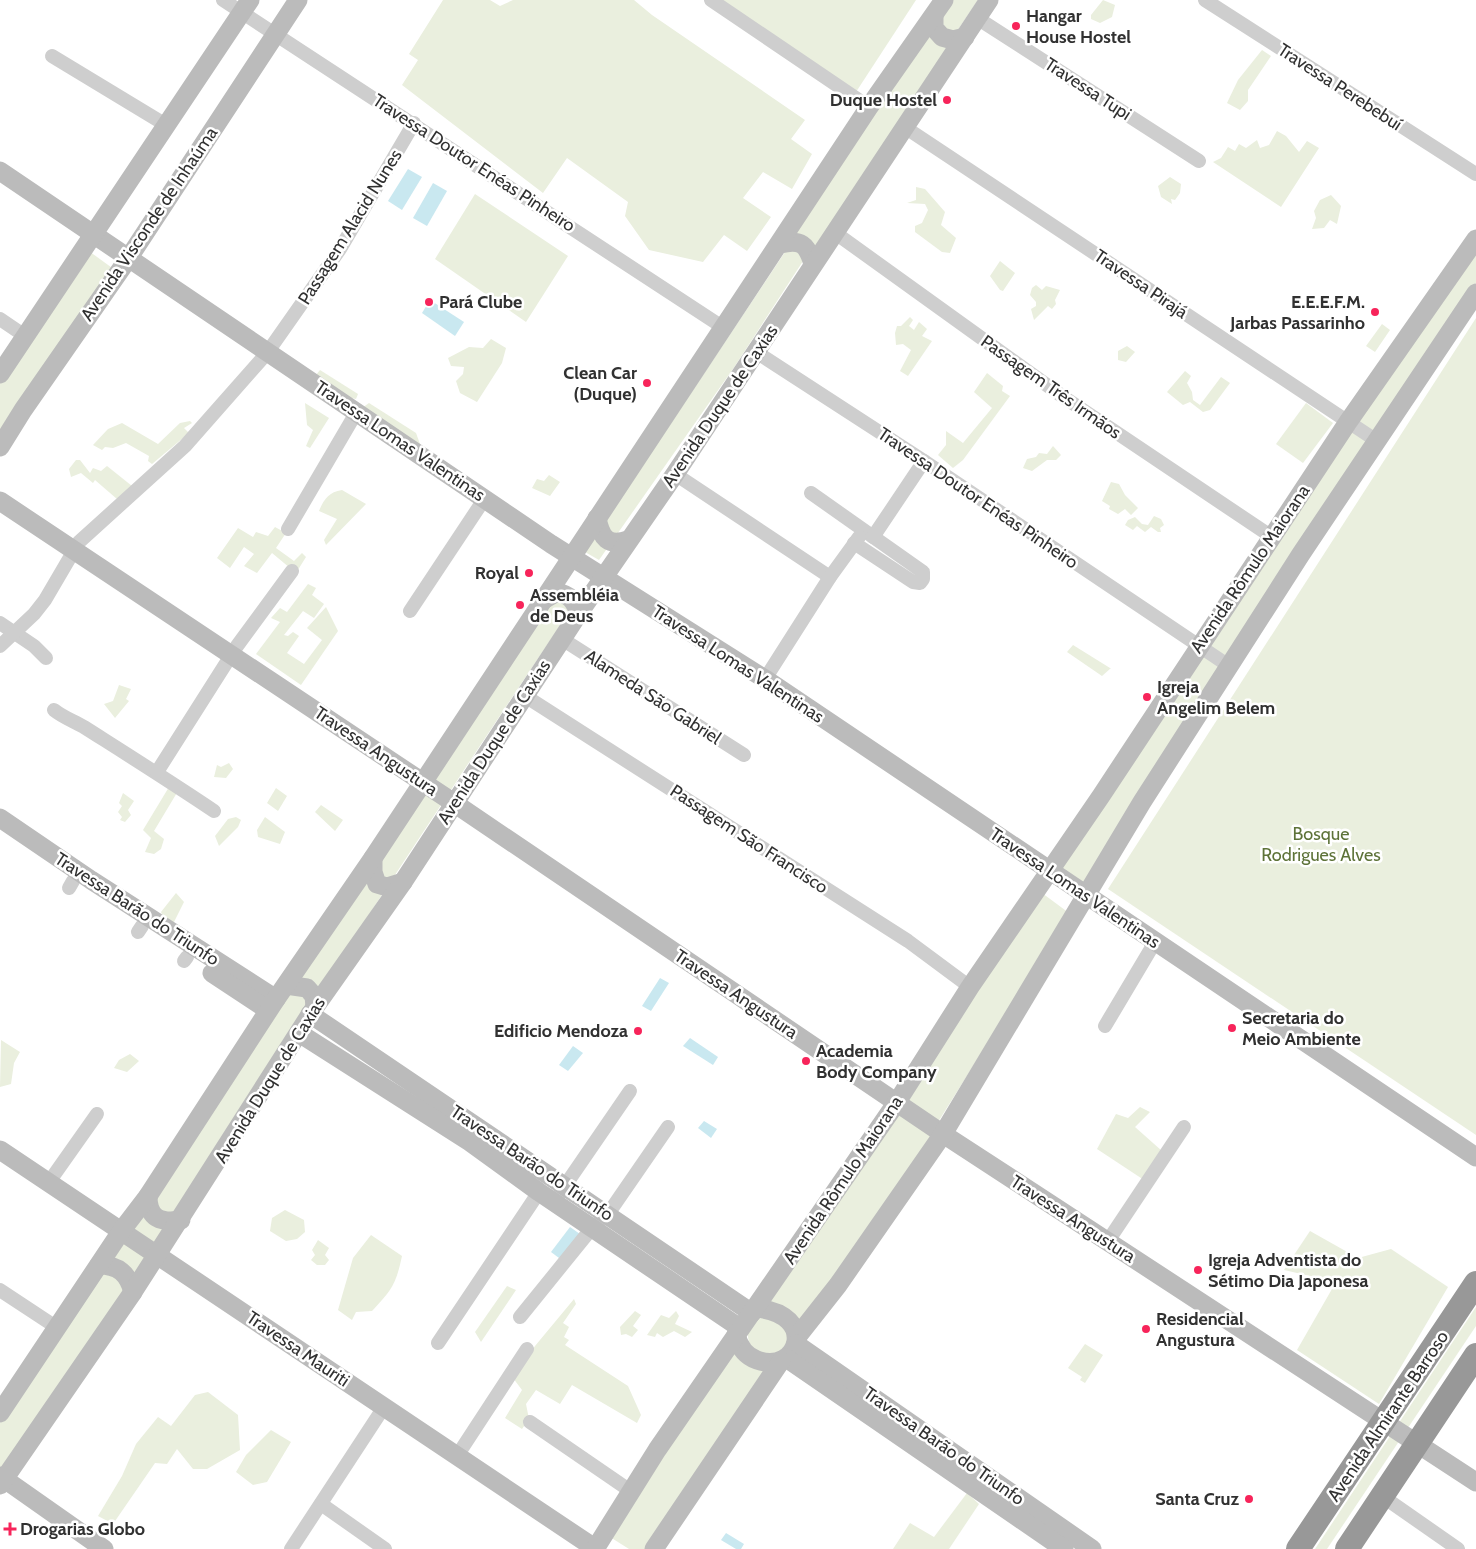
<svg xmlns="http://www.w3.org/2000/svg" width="1476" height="1549" viewBox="0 0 1476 1549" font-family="Cabin,sans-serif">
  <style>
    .green { fill: #eaefde }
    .water { fill: #c9e8f0 }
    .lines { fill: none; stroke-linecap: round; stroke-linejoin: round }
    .street { stroke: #cecece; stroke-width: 14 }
    .secondary { stroke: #bbb; stroke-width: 19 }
    .highway { stroke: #989898; stroke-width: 24 }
    .poi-dot { fill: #f7245a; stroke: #fff; stroke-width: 2 }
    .labels { text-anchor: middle; stroke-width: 5; stroke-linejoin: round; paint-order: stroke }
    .poi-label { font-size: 18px; font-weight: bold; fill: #313131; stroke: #fff; text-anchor: start }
    .street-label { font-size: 18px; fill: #313131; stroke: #fff }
    .park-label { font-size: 18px; fill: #5e7339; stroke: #fff }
  </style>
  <rect width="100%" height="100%" fill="#fff"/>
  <!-- green -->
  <g class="green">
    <path d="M443,0H490L500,6L513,0H634L652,15L805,120L791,139L812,154L792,189L763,172L743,198L771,217L747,251L724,235L703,262L649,250L625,216L628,202L567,158L543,193L402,85L418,60L409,54Z"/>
    <path d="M719,0H916L856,92Z"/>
    <path d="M951,0H978L955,34H948L940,18Z"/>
    <path d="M1103,0L1115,5L1112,17L1100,23L1091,19V15Z"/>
    <path d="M931,29L955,44L814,252L791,237Z"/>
    <path d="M1262,50L1271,56L1248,90V101L1240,110L1227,103L1238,80Z"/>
    <path d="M1277,131L1286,136L1299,152L1307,141L1319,148L1281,207L1213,162L1221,158L1228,147L1235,151L1239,144L1246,148L1257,140L1260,148L1269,145Z"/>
    <path d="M1170,177L1181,184L1180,193L1175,200L1171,199L1172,204L1161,197L1158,186Z"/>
    <path d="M916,187L925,189L945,212L941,225L956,238L950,253L942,252L915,232V226L922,223L928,210L925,204L907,203L916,200Z"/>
    <path d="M475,194L568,256L526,322L435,259Z"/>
    <path d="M1331,195L1341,206L1337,224L1330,220L1324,228L1312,229L1316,218L1314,211L1320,200Z"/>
    <path d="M1476,244V283L1086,886L1061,867Z"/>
    <path d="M789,246L805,258L735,366L599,560L585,552Z"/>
    <path d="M86,249L115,270L0,444V379Z"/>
    <path d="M1000,261L1015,273L1003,291L1000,290L990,276Z"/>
    <path d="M1036,285L1042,290L1046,286L1060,290L1055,300L1056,304L1052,309L1048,306L1034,320L1031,309L1036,306V302L1030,295L1032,288Z"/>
    <path d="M910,317L913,320L909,326L914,330L919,322L927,329L922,336L932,341L908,376L900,371L911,350L903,344L896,345L895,333L897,326H901Z"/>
    <path d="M1476,318V1135L1108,889Z"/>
    <path d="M1382,324L1390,330L1375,352L1366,346Z"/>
    <path d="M491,339L506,348L502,363L477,402L460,393L456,381L463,374L464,367L451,366L448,358L469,347L483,348Z"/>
    <path d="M1127,346L1135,352L1126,362L1118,360V351Z"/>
    <path d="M320,370L358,394L356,399L347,397L316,375Z"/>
    <path d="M1185,371L1191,376L1187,383L1192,392L1193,400L1200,405L1221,377L1230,383L1210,410L1203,412L1190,402L1183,405L1167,392Z"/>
    <path d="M987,373L1003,386L1002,391L1010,396L963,460L953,468L938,455L946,445V431L963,443L992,408L974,392Z"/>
    <path d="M305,403L329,418L310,448L306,446L313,430L307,425Z"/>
    <path d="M369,403L416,433L420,444L417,447L362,408Z"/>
    <path d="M1306,403L1333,423L1303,463L1276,444Z"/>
    <path d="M190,421L192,423L184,428L189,433L152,464L148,461L149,456L126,443L113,448L105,447L102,450L93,445L108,429L122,423L158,444L180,423Z"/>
    <path d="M1053,446L1061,455L1056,460H1047L1032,471L1023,468L1027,459L1036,457L1039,453L1047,454Z"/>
    <path d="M76,460H80L90,473L93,468L101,471L107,466L132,486L117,499L95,480L93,483L81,473L71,477L69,469Z"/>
    <path d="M549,475L560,482L550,496L532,488L537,479L544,481Z"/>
    <path d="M1111,482L1119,484L1125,495L1138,508L1131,515L1125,509L1118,514L1109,509L1110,506L1102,501Z"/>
    <path d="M342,490L366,504L326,545L324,540L337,519L319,511C324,499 329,492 342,490Z"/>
    <path d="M1154,516L1161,519L1164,525L1160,528L1161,532H1158L1151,527L1145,532L1137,526L1133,530L1125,525L1128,520L1135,517L1142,524L1148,525Z"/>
    <path d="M275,527L286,533L276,548L294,561L302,553L306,557L296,573L272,553L257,573L244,566L254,554L244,547L230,568L217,558L238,528L253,537L256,532L268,536Z"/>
    <path d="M308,584L316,588L312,595L324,604L314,618L303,611L284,635L288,636L293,632L299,636L287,653L304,664L322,640L307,628L326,607L338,631L301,685L256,654L280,622L271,618L280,608L287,612Z"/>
    <path d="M555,598L571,606L557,630C369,911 187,1196 0,1477V1423Z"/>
    <path d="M1073,645L1110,668H1111L1102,676L1067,652Z"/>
    <path d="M119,685L131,689L126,699L129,701L115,718L104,704L113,701Z"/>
    <path d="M229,763L233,769L226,778L214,777L217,765L221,767Z"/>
    <path d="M169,787L178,791L154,831L164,839L161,849L154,854L145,852L151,838L143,830Z"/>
    <path d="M276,788L287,796L278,811L267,803Z"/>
    <path d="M123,793L134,801L128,810L131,815L125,822L120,820L122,817L118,812L122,806L119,803Z"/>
    <path d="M321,805L343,820L335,831L315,812Z"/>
    <path d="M236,817L241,820L238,827L219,846L215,836L228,819Z"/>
    <path d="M265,817L285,832L280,844L258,837L257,830Z"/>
    <path d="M176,893L184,902L173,924L166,923L161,912Z"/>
    <path d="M1042,893L1069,913L938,1122L905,1101Z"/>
    <path d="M1,1040L20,1052L14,1063L11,1084L0,1087Z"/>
    <path d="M130,1054L139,1061L127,1072L114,1068L119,1060Z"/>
    <path d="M1140,1107L1150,1112L1135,1127L1162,1151L1144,1180L1097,1149L1116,1114L1128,1118Z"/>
    <path d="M898,1110L937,1134L798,1325L766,1306Z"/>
    <path d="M285,1210L304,1220L305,1232L297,1239L286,1241L270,1231L272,1218Z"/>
    <path d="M1310,1231L1358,1258L1391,1249L1448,1287L1379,1404L1297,1350L1336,1282L1284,1270Z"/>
    <path d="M371,1235L402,1256C396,1284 392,1290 372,1311L356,1312L352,1320L338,1310L353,1258Z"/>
    <path d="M318,1240L329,1248L325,1255L329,1260L325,1265H317L311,1260L315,1255L312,1250Z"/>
    <path d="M507,1286L516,1290L481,1342L475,1332Z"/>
    <path d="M574,1299L576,1304L563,1323L569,1327L564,1337L569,1340L565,1345L628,1386L641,1415L637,1423L572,1385L560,1404L536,1390L526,1404L529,1419L522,1429L505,1418L522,1390L513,1378L535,1346Z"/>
    <path d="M1476,1307V1326L1327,1549H1315Z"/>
    <path d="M635,1311L641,1315L633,1326L638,1330L632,1337L626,1334L621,1335L620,1327Z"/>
    <path d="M676,1311L679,1316L675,1324L692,1332L685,1337L674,1331L663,1337L657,1333L655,1337L647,1335L661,1315L669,1318Z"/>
    <path d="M780,1316L790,1341L775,1356L754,1351C746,1338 746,1333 753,1319Z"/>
    <path d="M1085,1344L1103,1355L1085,1383L1080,1380L1082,1377L1068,1368Z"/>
    <path d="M731,1350L769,1370L646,1549H629L610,1537Z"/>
    <path d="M208,1392L238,1415L240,1450L207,1469H193L177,1449L167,1464L155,1463L113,1524L98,1516L122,1476L136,1444L158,1417L171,1426L195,1395Z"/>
    <path d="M271,1430L291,1442L267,1482L253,1485L236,1472L246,1455Z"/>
    <path d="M967,1493L979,1504L949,1549H893L910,1523L934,1537Z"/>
  </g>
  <!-- water -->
  <g class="water">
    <path d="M408,169L422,177L402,210L388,201Z"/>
    <path d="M433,183L447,191L427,226L413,218Z"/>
    <path d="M430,300L464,322L455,336L422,313Z"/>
    <path d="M660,978L669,983L651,1011L642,1006Z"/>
    <path d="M690,1038L718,1057L713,1065L683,1046Z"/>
    <path d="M573,1046L583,1053L568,1071L559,1065Z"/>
    <path d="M704,1121L717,1129L711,1138L698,1128Z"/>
    <path d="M570,1227L580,1234L565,1254L559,1258L551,1252Z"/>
    <path d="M726,1533L744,1544L741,1549H736L721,1540Z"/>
  </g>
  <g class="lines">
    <!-- street -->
    <g class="street">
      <path d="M223,0L724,328"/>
      <path d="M711,0L869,107"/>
      <path d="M1205,0L1476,174"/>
      <path d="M977,18L1199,161"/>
      <path d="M52,56L166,125"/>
      <path d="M906,128L1377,441"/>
      <path d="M834,232L1062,396L1272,537"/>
      <path d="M0,319L25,336"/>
      <path d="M756,352L924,461L1229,666"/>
      <path d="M675,474L830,577"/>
      <path d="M811,493L923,572V579L920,583L913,582L854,543"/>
      <path d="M288,529L356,413"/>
      <path d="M873,537L924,461"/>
      <path d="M410,611L485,498"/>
      <path d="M0,623L34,646L46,658"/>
      <path d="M562,639L744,755"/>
      <path d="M0,646L34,614L45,600L79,542L185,446L267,353L340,249L414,123"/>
      <path d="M765,679L830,577L859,537"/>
      <path d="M525,696L908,941L970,987"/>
      <path d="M54,710C64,718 74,721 84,727C128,755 171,782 214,811"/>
      <path d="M157,772L237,646L292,571"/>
      <path d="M69,888L73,881"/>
      <path d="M138,932L142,926"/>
      <path d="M184,961L187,957"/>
      <path d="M1105,1026L1155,942"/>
      <path d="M49,1182L97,1114"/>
      <path d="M560,1193L630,1091"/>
      <path d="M1108,1241L1184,1127"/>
      <path d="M0,1290L56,1327"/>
      <path d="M520,1317L592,1228L608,1214L668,1127"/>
      <path d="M438,1343L539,1192"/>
      <path d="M530,1422L632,1492"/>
      <path d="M457,1456L527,1349"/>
      <path d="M1382,1496L1458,1549"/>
      <path d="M321,1504L385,1549"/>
      <path d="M291,1549L384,1407"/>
    </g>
    <!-- secondary -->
    <g class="secondary">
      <path d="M934,16V28L942,37L953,40L965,37"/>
      <path d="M0,171L551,544L765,679L1476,1157"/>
      <path d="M780,244C801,239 807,244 813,264"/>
      <path d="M0,374L250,0"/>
      <path d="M0,447L23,410L128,259L298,0"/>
      <path d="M0,501L454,803L943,1134L1476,1482"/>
      <path d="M597,518C601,538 608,547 628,540"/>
      <path d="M545,599L557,592C570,595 574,600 579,613"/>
      <path d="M0,818L91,880L276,999"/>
      <path d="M373,858V872L377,884L387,887L403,882"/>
      <path d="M212,973L268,1010"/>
      <path d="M286,985L307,988L314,996L315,1007"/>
      <path d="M310,1014L752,1313"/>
      <path d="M299,1033L470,1142L539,1192L740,1328"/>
      <path d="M0,1150L596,1549"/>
      <path d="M148,1196C148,1219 161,1223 181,1220"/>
      <path d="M99,1265C119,1265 128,1274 133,1292"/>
      <path d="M736,1335C739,1346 745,1356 757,1360C799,1375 819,1314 756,1308"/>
      <path d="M797,1337L838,1285L943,1134L1142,802L1301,554L1476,293"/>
      <path d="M796,1344L1092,1549"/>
      <path d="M786,1358L1064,1549"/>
      <path d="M0,1413L122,1230L148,1196L276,999L373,858L869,107L944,0"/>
      <path d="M0,1476L104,1549"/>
      <path d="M0,1485L133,1292L315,1007L403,882L579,613L675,474L989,0"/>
      <path d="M595,1549L657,1450L897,1102L970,987L1101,796L1348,422L1476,239"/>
      <path d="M654,1549L781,1361"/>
    </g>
    <!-- highway -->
    <g class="highway">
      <path d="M1298,1549L1476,1283"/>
      <path d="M1347,1549L1476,1355"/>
    </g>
  </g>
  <!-- markers -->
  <g class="poi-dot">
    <circle cx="1016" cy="26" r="5"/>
    <circle cx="947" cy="100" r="5"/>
    <circle cx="429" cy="302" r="5"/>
    <circle cx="1375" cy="312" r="5"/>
    <circle cx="647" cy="383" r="5"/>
    <circle cx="529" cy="573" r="5"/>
    <circle cx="520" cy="605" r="5"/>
    <circle cx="1147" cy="697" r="5"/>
    <circle cx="1232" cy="1028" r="5"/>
    <circle cx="638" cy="1031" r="5"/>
    <circle cx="806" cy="1061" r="5"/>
    <circle cx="1198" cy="1270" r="5"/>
    <circle cx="1146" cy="1329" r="5"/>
    <circle cx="1249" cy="1499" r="5"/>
    <path d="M7.5 1521.5h5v5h5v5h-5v5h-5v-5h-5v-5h5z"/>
  </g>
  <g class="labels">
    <!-- poi labels -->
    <g class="poi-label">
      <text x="1026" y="22">Hangar<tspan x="1026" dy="21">House Hostel</tspan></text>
      <text x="937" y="106" text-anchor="end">Duque Hostel</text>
      <text x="439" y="308">Pará Clube</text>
      <text x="1365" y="308" text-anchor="end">E.E.E.F.M.<tspan x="1365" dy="21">Jarbas Passarinho</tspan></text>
      <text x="637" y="379" text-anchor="end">Clean Car<tspan x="637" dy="21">(Duque)</tspan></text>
      <text x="519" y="579" text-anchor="end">Royal</text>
      <text x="530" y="601">Assembléia<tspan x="530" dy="21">de Deus</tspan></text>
      <text x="1157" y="693">Igreja<tspan x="1157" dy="21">Angelim Belem</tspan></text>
      <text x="1242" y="1024">Secretaria do<tspan x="1242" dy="21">Meio Ambiente</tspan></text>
      <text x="628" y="1037" text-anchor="end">Edificio Mendoza</text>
      <text x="816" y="1057">Academia<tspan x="816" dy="21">Body Company</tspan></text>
      <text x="1208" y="1266">Igreja Adventista do<tspan x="1208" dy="21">Sétimo Dia Japonesa</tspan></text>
      <text x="1156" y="1325">Residencial<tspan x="1156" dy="21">Angustura</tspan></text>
      <text x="1239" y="1505" text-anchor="end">Santa Cruz</text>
      <text x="20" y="1535">Drogarias Globo</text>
    </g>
    <!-- street labels -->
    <g class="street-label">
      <text transform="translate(1340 87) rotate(33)" y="6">Travessa Perebebuí</text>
      <text transform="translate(1088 89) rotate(33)" y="6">Travessa Tupi</text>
      <text transform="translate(474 163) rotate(33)" y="6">Travessa Doutor Enéas Pinheiro</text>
      <text transform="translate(149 224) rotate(-56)" y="6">Avenida Visconde de Inhaúma</text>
      <text transform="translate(350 227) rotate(-58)" y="6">Passagem Alacid Nunes</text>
      <text transform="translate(1141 284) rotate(34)" y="6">Travessa Pirajá</text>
      <text transform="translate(1051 387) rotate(35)" y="6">Passagem Três Irmãos</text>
      <text transform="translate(720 406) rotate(-56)" y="6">Avenida Duque de Caxias</text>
      <text transform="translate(400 441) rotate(34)" y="6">Travessa Lomas Valentinas</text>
      <text transform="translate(978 498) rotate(34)" y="6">Travessa Doutor Enéas Pinheiro</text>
      <text transform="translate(1250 569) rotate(-56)" y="6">Avenida Rômulo Maiorana</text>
      <text transform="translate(738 664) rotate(33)" y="6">Travessa Lomas Valentinas</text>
      <text transform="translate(653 697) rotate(33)" y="6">Alameda São Gabriel</text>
      <text transform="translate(494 742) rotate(-57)" y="6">Avenida Duque de Caxias</text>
      <text transform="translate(376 751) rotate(34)" y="6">Travessa Angustura</text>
      <text transform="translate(749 839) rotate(33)" y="6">Passagem São Francisco</text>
      <text transform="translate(1075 888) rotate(34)" y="6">Travessa Lomas Valentinas</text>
      <text transform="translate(137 909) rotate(33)" y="6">Travessa Barão do Triunfo</text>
      <text transform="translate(736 994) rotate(34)" y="6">Travessa Angustura</text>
      <text transform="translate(270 1080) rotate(-58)" y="6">Avenida Duque de Caxias</text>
      <text transform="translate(532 1163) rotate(34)" y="6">Travessa Barão do Triunfo</text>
      <text transform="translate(843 1180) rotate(-56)" y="6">Avenida Rômulo Maiorana</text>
      <text transform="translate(1073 1219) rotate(33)" y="6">Travessa Angustura</text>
      <text transform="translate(298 1349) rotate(34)" y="6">Travessa Mauriti</text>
      <text transform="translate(1388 1416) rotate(-56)" y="6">Avenida Almirante Barroso</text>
      <text transform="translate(944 1446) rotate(35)" y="6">Travessa Barão do Triunfo</text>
    </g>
    <!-- park labels -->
    <g class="park-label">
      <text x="1321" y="840">Bosque<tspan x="1321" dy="21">Rodrigues Alves</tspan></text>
    </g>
  </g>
</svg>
